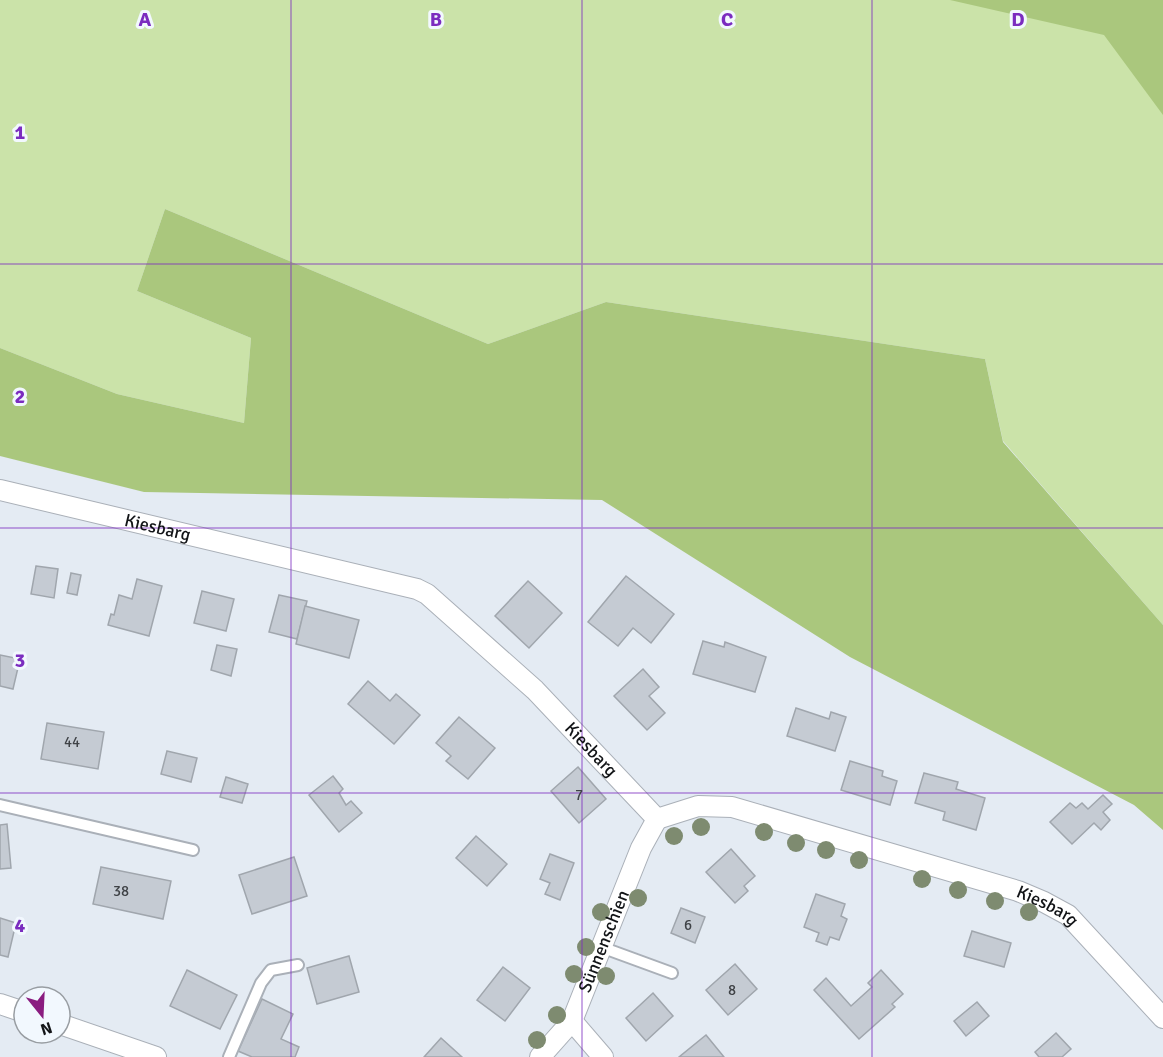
<svg xmlns="http://www.w3.org/2000/svg" width="1163" height="1057" viewBox="0 0 1163 1057" font-family="Signika,sans-serif">
  <style>
    .green { fill: #cbe3a9 }
    .forest { fill: #aac77d }
    .building { fill: #c5cbd3; stroke: #a0a6ad; stroke-width: 1.5 }
    .lines { fill: none; stroke-linecap: round; stroke-linejoin: round }
    .service-casing { stroke: #aab0b8; stroke-width: 14 }
    .minor-casing { stroke: #aab0b8; stroke-width: 22 }
    .service { stroke: #fff; stroke-width: 10 }
    .minor { stroke: #fff; stroke-width: 20 }
    .tree { fill: #7e8b70 }
    .grid { fill: none; stroke: #7b2cbf; stroke-width: 1.5; stroke-opacity: 0.55 }
    .labels { text-anchor: middle; stroke-width: 6; stroke-linejoin: round; paint-order: stroke }
    .number-label { font-size: 15px; fill: #3f4246 }
    .street-label { font-size: 18px; fill: #121417; stroke: #f2f8fe }
    .grid-label { font-size: 20px; text-anchor: middle; font-weight: bold; fill: #7b2cbf; stroke: #f2f8fe; stroke-width: 6; stroke-linejoin: round; paint-order: stroke }
  </style>
  <rect width="100%" height="100%" fill="#e4ebf3"/>
  <!-- green -->
  <path class="green" d="M0,0H1163V625L1003,441L985,359L606,302L488,344L165,209L137,291L251,338L244,423L117,394L0,348Z"/>
  <!-- forest -->
  <g class="forest">
    <path d="M950,0H1163V115L1104,35Z"/>
    <path d="M165,209L488,344L606,302L985,359L1003,442L1163,625V830L1134,805L850,657L602,500L144,492L0,456V348L117,394L244,423L251,338L137,291Z"/>
  </g>
  <!-- building -->
  <g class="building">
    <path d="M36,566L58,569L54,598L31,594Z"/>
    <path d="M71,573L81,575L77,595L67,593Z"/>
    <path d="M626,576L674,614L651,643L633,628L618,646L588,622Z"/>
    <path d="M137,579L162,586L149,636L108,625L111,614L114,615L119,595L132,599Z"/>
    <path d="M528,581L562,613L529,648L495,616Z"/>
    <path d="M202,591L234,599L226,631L194,623Z"/>
    <path d="M279,595L307,601L297,639L269,632Z"/>
    <path d="M305,606L359,620L349,658L296,644Z"/>
    <path d="M703,641L724,647L725,642L766,657L755,692L693,674Z"/>
    <path d="M217,645L237,649L231,676L211,670Z"/>
    <path d="M0,655L20,659L13,689L0,686Z"/>
    <path d="M643,669L659,687L649,696L665,713L647,730L614,696Z"/>
    <path d="M368,681L390,701L396,694L420,715L394,744L348,704Z"/>
    <path d="M796,708L829,719L831,712L846,717L835,751L787,736Z"/>
    <path d="M459,717L495,748L468,779L446,761L451,756L436,743Z"/>
    <path d="M47,723L104,732L98,769L41,759Z"/>
    <path d="M167,751L197,758L191,782L161,774Z"/>
    <path d="M850,761L883,771L882,776L897,781L890,805L841,790Z"/>
    <path d="M578,767L606,799L579,823L551,791Z"/>
    <path d="M924,773L958,782L956,789L985,798L976,830L943,820L945,812L915,803Z"/>
    <path d="M333,776L343,789L339,793L346,805L351,801L362,813L339,832L309,795Z"/>
    <path d="M226,777L248,784L242,803L220,797Z"/>
    <path d="M1103,795L1112,804L1103,812L1110,820L1101,830L1094,823L1072,844L1050,822L1070,803L1076,808L1082,803L1088,809Z"/>
    <path d="M7,824L11,868L0,869V825Z"/>
    <path d="M476,836L507,864L487,886L456,858Z"/>
    <path d="M731,849L755,876L744,886L748,891L735,903L706,872Z"/>
    <path d="M550,854L574,863L560,900L545,894L550,883L540,879Z"/>
    <path d="M294,857L307,896L252,914L239,875Z"/>
    <path d="M101,867L171,881L163,919L93,904Z"/>
    <path d="M816,894L845,904L841,916L847,919L839,940L830,937L827,945L816,941L819,933L804,927Z"/>
    <path d="M681,908L705,917L695,943L671,933Z"/>
    <path d="M0,918L16,923L8,957L0,955Z"/>
    <path d="M972,931L1011,943L1004,967L964,956Z"/>
    <path d="M349,956L359,992L317,1004L307,968Z"/>
    <path d="M735,964L757,989L728,1015L706,990Z"/>
    <path d="M503,967L530,988L505,1021L477,1000Z"/>
    <path d="M187,970L237,995L220,1029L170,1006Z"/>
    <path d="M881,970L903,994L892,1004L895,1007L859,1039L814,990L826,978L851,1006L872,987L868,983Z"/>
    <path d="M653,993L673,1016L646,1041L626,1018Z"/>
    <path d="M262,999L293,1014L281,1039L299,1047L295,1057H252L238,1051Z"/>
    <path d="M977,1002L989,1016L966,1036L954,1021Z"/>
    <path d="M1056,1033L1071,1049L1062,1057H1039L1035,1052Z"/>
    <path d="M706,1035L724,1057H679Z"/>
    <path d="M441,1038L462,1057H424Z"/>
  </g>
  <g class="lines">
    <!-- service casing -->
    <g class="service-casing">
      <g id="service">
        <path d="M0,805L193,850"/>
        <path d="M601,947L672,973"/>
        <path d="M229,1057L261,983L271,970L298,965"/>
      </g>
    </g>
    <!-- minor casing -->
    <g class="minor-casing">
      <g id="minor">
        <path id="s1" d="M0,490L417,589L427,594L535,690L657,819L698,806L732,807L1018,891L1044,902L1068,915L1163,1018"/>
        <path d="M0,1004L24,1012"/>
        <path d="M572,1021L603,1057"/>
        <path d="M60,1024L156,1057"/>
        <path id="s2" d="M540,1057L572,1021L641,848L657,819"/>
      </g>
    </g>
    <!-- service -->
    <use href="#service" class="service"/>
    <!-- minor -->
    <use href="#minor" class="minor"/>
  </g>
  <!-- trees -->
  <g class="tree">
    <circle cx="701" cy="827" r="9"/>
    <circle cx="764" cy="832" r="9"/>
    <circle cx="674" cy="836" r="9"/>
    <circle cx="796" cy="843" r="9"/>
    <circle cx="826" cy="850" r="9"/>
    <circle cx="859" cy="860" r="9"/>
    <circle cx="922" cy="879" r="9"/>
    <circle cx="958" cy="890" r="9"/>
    <circle cx="638" cy="898" r="9"/>
    <circle cx="995" cy="901" r="9"/>
    <circle cx="601" cy="912" r="9"/>
    <circle cx="1029" cy="912" r="9"/>
    <circle cx="586" cy="947" r="9"/>
    <circle cx="574" cy="974" r="9"/>
    <circle cx="606" cy="976" r="9"/>
    <circle cx="557" cy="1015" r="9"/>
    <circle cx="537" cy="1040" r="9"/>
  </g>
  <!-- grid -->
  <path class="grid" d="M291,0V1057M582,0V1057M872,0V1057M0,264H1163M0,528H1163M0,793H1163"/>
  <g class="labels">
    <!-- number labels -->
    <g class="number-label">
      <text x="72" y="747">44</text>
      <text x="579" y="800">7</text>
      <text x="121" y="896">38</text>
      <text x="688" y="930">6</text>
      <text x="732" y="995">8</text>
    </g>
    <!-- street labels -->
    <g class="street-label">
      <text dy="6" stroke="none"><textPath href="#s1" startOffset="162">Kiesbarg</textPath></text>
      <text dy="6" stroke="none"><textPath href="#s1" startOffset="666">Kiesbarg</textPath></text>
      <text dy="6" stroke="none"><textPath href="#s1" startOffset="1170">Kiesbarg</textPath></text>
      <text dy="6" stroke="none"><textPath href="#s2" startOffset="134">Sünnenschien</textPath></text>
    </g>
  </g>
  <g class="grid-label">
    <text x="145" y="26">A</text>
    <text x="436" y="26">B</text>
    <text x="727" y="26">C</text>
    <text x="1018" y="26">D</text>
    <text x="20" y="139">1</text>
    <text x="20" y="403">2</text>
    <text x="20" y="667">3</text>
    <text x="20" y="932">4</text>
  </g>
  <!-- north arrow -->
  <g transform="translate(42 1015) rotate(162)"><circle r="28" fill="#f2f8fe" stroke="#989da2" stroke-width="1.5"/>
  <path d="M0-4.5L10 22L0 15L-10 22Z" fill="#8a1c80"/>
  <text y="-9" font-size="16" font-weight="bold" text-anchor="middle" fill="#121417">N</text>
  </g>
</svg>
